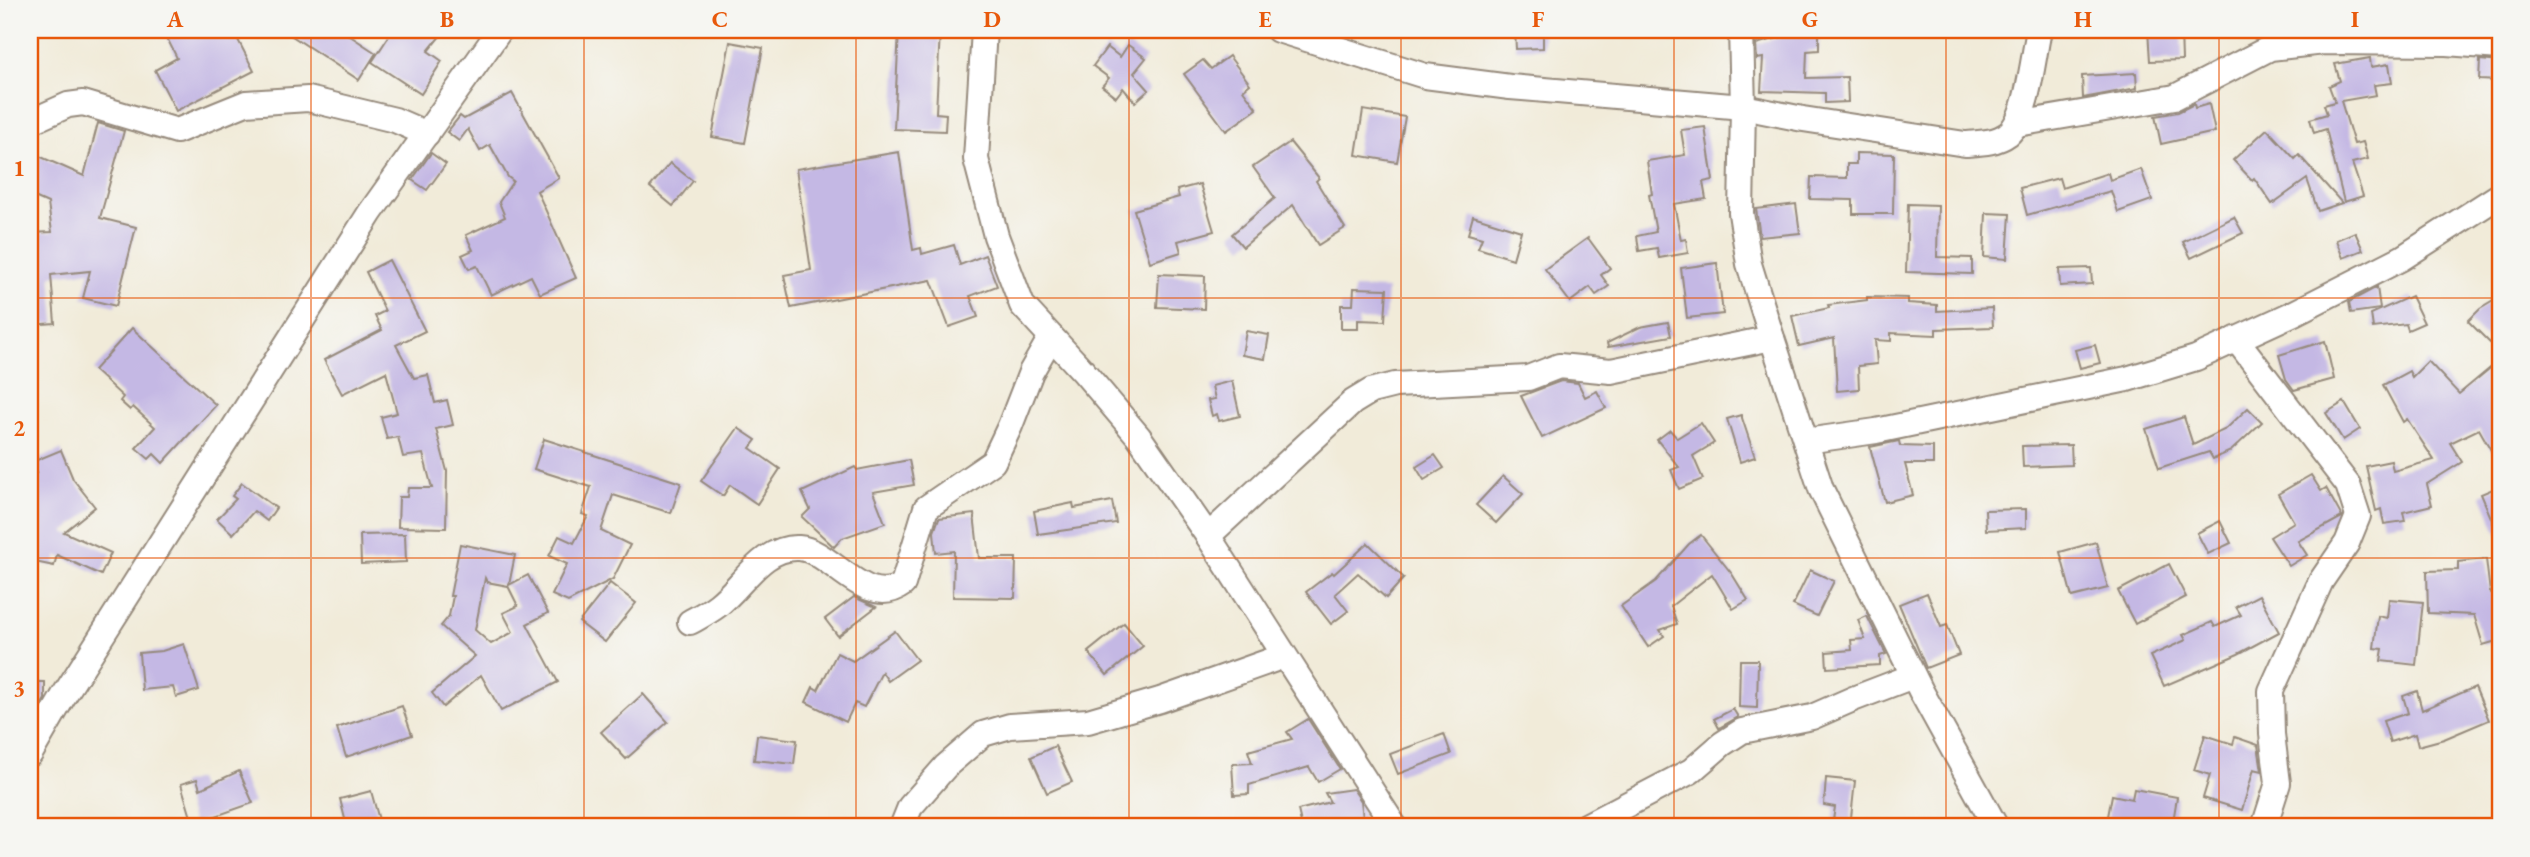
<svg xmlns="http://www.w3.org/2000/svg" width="2530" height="857" viewBox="0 0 2530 857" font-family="'EB Garamond',serif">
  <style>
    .building { fill: #c4b8e4; fill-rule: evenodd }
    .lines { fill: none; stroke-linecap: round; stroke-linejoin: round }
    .minor-casing { stroke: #968a7c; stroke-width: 28 }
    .minor { stroke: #fff; stroke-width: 24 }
    .grid { fill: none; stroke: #e8590c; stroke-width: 2; stroke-opacity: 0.55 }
    .neatline { fill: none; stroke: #e8590c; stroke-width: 2.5 }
    .grid-label { font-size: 23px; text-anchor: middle; font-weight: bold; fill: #e8590c }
  </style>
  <rect width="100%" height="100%" fill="#f6f6f2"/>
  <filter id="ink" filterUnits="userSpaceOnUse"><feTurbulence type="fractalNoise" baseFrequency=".0143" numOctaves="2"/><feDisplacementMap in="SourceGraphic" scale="14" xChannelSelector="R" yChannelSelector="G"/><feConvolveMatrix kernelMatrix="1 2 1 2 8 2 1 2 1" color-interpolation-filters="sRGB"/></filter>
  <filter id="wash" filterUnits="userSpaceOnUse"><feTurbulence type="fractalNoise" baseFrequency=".00686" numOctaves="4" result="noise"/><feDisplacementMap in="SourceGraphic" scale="28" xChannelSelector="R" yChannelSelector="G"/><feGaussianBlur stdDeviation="1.57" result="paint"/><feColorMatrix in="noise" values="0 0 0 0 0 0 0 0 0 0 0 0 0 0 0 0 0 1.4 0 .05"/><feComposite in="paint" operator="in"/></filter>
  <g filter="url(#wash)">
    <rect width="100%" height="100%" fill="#f1ebd9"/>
    <g id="blocks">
      <!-- building -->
      <g class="building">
        <path d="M163,30H233L254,71L176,111L155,70L177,58Z"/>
        <path d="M283,30H341L376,53L359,80Z"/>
        <path d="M393,30H445L428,51L442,61L421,94L372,62Z"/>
        <path d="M899,30H940L936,113L946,114L945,131L894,129Z"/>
        <path d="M1515,30H1543V48L1516,49Z"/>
        <path d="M2148,30H2181L2182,60L2150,61Z"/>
        <path d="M1819,32V50L1807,51L1806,78L1847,77L1848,102L1825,103V93L1761,91L1763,58L1757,59L1756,44L1796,33Z"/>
        <path d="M730,42L763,48L745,143L712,137Z"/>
        <path d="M1128,45L1146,58L1134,73L1149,90L1135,102L1123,88L1116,97L1102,86L1109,78L1093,66L1107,47L1120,57Z"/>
        <path d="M1229,56L1250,84L1243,90L1257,109L1226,131L1184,74L1203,60L1211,69Z"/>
        <path d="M2370,58L2371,67L2389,64L2392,83L2374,85L2376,95L2341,101L2354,144L2363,142L2368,159L2352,163L2363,196L2344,202L2326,129L2314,133L2310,119L2327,114L2324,105L2335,102L2329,86L2340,81L2335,64Z"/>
        <path d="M2480,60L2500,62V81L2479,80Z"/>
        <path d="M2136,73L2137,88L2083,98L2082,76Z"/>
        <path d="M512,93L559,178L537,191L576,278L540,294L531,276L491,295L477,266L469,269L462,255L473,250L466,235L505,217L499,202L513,181L508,177L490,145L480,151L468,129L459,141L447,132L460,116L464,119Z"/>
        <path d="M2194,104L2195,108L2209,104L2215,132L2161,144L2155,116L2178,112Z"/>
        <path d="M1363,110L1405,117L1397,162L1356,155Z"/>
        <path d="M98,123L124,131L100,218L136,227L116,306L83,298L90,271L51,275L55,323L30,325V233L52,232L48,203L30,195V152L84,176Z"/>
        <path d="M1705,127L1713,180L1703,182L1706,199L1674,204L1681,240L1686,239L1688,253L1659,258L1657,248L1639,251L1637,236L1656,232L1649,195L1652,194L1647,161L1685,155L1681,130Z"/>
        <path d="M2267,129L2295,159L2299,155L2342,203L2318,211L2307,179L2272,204L2254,178L2252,180L2233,160Z"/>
        <path d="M1290,142L1319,178L1316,181L1345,228L1318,245L1293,205L1243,247L1232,234L1275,198L1253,167Z"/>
        <path d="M899,152L913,250L921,248L922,254L954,245L960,265L985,255L997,286L970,296L978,317L949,327L931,280L791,308L784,275L811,270L796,169Z"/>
        <path d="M431,153L446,164L427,190L412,180Z"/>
        <path d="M1856,153L1894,154L1893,214H1853V200L1810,199L1811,177L1847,178V164H1856Z"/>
        <path d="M670,163L693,181L673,206L650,187Z"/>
        <path d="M2141,169L2152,200L2118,212L2111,191L2027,215L2020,188L2059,178L2062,188L2108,173L2110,180Z"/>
        <path d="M1200,184L1214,231L1178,241L1181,252L1150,262L1134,210L1179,197L1177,190Z"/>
        <path d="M1796,204L1800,233L1760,237L1756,209Z"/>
        <path d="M1908,204L1938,205L1937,257L1972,258V274L1906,272Z"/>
        <path d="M1986,213L2010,214L2007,259L1984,257Z"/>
        <path d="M1473,216L1521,231L1513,259L1478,248L1482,238L1468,234Z"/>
        <path d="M2234,217L2243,233L2191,258L2183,242Z"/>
        <path d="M2355,232L2363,250L2343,258L2336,240Z"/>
        <path d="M1588,238L1610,268L1601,275L1609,286L1596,295L1590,287L1570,302L1545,269Z"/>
        <path d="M389,260L425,331L396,345L414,378L428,375L435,403L447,400L453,425L436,429L447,471L446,528L398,527L399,497H407L408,488H432L423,454L403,457L398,437L387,439L381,417L397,413L386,372L342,394L324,360L382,330L375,316L385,311L366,272Z"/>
        <path d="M1717,263L1723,314L1687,318L1681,268Z"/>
        <path d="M2091,268L2092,284L2060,286L2059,269Z"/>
        <path d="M1159,274L1205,276L1204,309L1157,307Z"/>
        <path d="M2377,287L2380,309L2351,313L2349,302Z"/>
        <path d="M1354,288L1387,289L1385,321L1358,320V329H1341V305H1353Z"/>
        <path d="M2411,296L2424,323L2408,330L2406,324L2373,328L2371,314Z"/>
        <path d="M1867,297L1908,298V303L1937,305V311L1992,308L1993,327L1936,329V335L1891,333V341L1875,340L1877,364L1858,366L1859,389L1837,391L1834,338L1799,346L1792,316L1829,308L1828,305L1867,300Z"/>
        <path d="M2500,297V353L2468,321L2480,309Z"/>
        <path d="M1668,322L1671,336L1608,347L1607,343L1640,327Z"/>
        <path d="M132,328L216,405L163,463L154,454L149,459L136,448L155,427L133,407L130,410L120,401L123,397L94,370Z"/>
        <path d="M1246,331L1269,335L1265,359L1242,355Z"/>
        <path d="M2325,341L2334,379L2294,390L2286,379L2279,355Z"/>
        <path d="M2095,345L2100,363L2080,368L2075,350Z"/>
        <path d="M2500,360V466L2479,429L2450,443L2462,462L2427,484L2432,505L2403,512L2405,521L2384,524L2381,509L2376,511L2366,466L2391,461L2393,471L2434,460L2407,419L2403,422L2383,385L2409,371L2412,377L2428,361L2459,394Z"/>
        <path d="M1232,381L1240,416L1219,421L1217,414L1212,416L1208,400L1215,399L1212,386Z"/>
        <path d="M1561,381L1578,383L1585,397L1597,391L1606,408L1542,438L1521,396Z"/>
        <path d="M2344,402L2360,429L2343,440L2326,413Z"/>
        <path d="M2248,408L2262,422L2231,451L2213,459L2209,452L2159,468L2146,429L2184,417L2193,445L2226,429Z"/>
        <path d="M1741,415L1755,457L1740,462L1727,419Z"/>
        <path d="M1701,423L1714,443L1693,456L1703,479L1679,489L1671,470L1679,467L1657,440L1670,430L1677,438Z"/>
        <path d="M738,428L756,440L750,448L780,469L757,504L730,485L723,496L701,481Z"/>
        <path d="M544,439L681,483L671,513L613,495L601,531L630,545L613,579L568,602L552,595L567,564L549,556L559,536L574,543L588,516L582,514L591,487L534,469Z"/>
        <path d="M1899,441L1900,446L1933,447V464H1905L1913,495L1885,502L1870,447Z"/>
        <path d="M2071,445L2072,465L2023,467L2022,446Z"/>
        <path d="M61,450L73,479L95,507L64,532L111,553L101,575L57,555L54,566L30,561V474L37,473L32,462Z"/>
        <path d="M1435,455L1444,468L1424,480L1416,467Z"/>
        <path d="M909,460L914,485L873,492L885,523L842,538L834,547L802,517L810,509L802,492L855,467L857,470Z"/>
        <path d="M2311,475L2321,491L2326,488L2342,517L2298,541L2307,555L2289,566L2270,537L2294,522L2278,494Z"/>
        <path d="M1503,476L1523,494L1496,523L1476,505Z"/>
        <path d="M242,483L276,508L267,521L254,511L233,534L217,519L236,499L232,496Z"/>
        <path d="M2500,486V539L2481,494Z"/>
        <path d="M1112,501L1116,523L1038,534L1034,511L1073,503L1074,508Z"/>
        <path d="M2026,509V528L1986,530L1985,510Z"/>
        <path d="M974,514L979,558H1016L1015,598L953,597L954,551L936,553L934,532L939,518Z"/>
        <path d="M2220,521L2231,543L2208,554L2197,533Z"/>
        <path d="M405,534L406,562L361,564L360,535Z"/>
        <path d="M1701,535L1732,574L1748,600L1733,609L1712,574L1671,606L1677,624L1660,630L1664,636L1648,647L1621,606L1656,581L1689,544Z"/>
        <path d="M2096,542L2108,588L2072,597L2060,552Z"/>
        <path d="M1368,543L1404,578L1386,598L1358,573L1335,594L1348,611L1331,624L1306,592L1332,572L1334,574Z"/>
        <path d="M460,544L515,555L509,585L528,575L548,613L527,624L558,682L501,711L481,675L443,707L432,693L475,656L441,626L449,616L453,596H450ZM485,578L487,582L508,586L518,606L503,613L513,632L491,644L475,630Z"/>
        <path d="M2486,559L2490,593L2500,590V640L2483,645L2474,615L2428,613L2427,571L2458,570V562Z"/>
        <path d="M2169,564L2186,597L2135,624L2118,591Z"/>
        <path d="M1810,570L1834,581L1817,616L1793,605Z"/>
        <path d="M610,583L636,603L605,642L579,622Z"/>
        <path d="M1927,593L1941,627L1947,625L1959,655L1926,668L1899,604Z"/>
        <path d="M2259,595L2279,632L2238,654L2164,686L2150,656L2186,640L2183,635L2212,622L2215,627L2241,615L2236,607Z"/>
        <path d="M854,597L876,607L838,636L825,619Z"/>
        <path d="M2389,599L2423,602L2416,665L2381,661L2383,649L2374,648L2378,616L2387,618Z"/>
        <path d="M1867,616L1886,654L1880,656V665L1827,668L1826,652L1852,650L1851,640L1865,639L1858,620Z"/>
        <path d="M1124,623L1143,646L1107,675L1088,652Z"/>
        <path d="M895,631L917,660L888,681L882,672L864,707L855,703L846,722L806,702L813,687L818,690L837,653L853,661Z"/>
        <path d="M184,644L199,690L176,697L173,687L142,690L139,653L162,651Z"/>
        <path d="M1740,660H1758L1757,708L1739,707Z"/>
        <path d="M30,682H45V699L40,707L30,706Z"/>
        <path d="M2475,687L2489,720L2444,739L2418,746L2415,734L2390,742L2383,721L2408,713L2403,696L2417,691L2422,710Z"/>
        <path d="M643,694L668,722L626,759L601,732Z"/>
        <path d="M402,706L412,735L346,757L337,728Z"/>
        <path d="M1733,709L1738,717L1719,728L1714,719Z"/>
        <path d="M1308,719L1340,769L1318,782L1309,767L1249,785V794L1234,795L1232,764L1252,763L1248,751L1292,739L1287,732Z"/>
        <path d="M1444,734L1451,754L1398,774L1390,754Z"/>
        <path d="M757,735L797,740L794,764L754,760Z"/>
        <path d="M2205,735L2233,744L2235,737L2258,745L2262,771L2254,769L2242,810L2203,798L2210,775L2194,770Z"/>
        <path d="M1055,746L1072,782L1047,793L1031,757Z"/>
        <path d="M239,771L253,803L193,824L181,784L197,779L200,789Z"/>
        <path d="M1826,778L1855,781L1850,827H1832L1835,807L1824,805Z"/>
        <path d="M1353,789L1361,801L1364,827H1302L1298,810L1330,802L1325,793Z"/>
        <path d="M2134,789L2177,797L2173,822L2147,818L2146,827H2106L2112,795L2132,799Z"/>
        <path d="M371,791L381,827H347L340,799Z"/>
      </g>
    </g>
  </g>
  <g filter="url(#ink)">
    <use href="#blocks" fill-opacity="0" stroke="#968a7c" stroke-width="2"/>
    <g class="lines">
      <!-- minor casing -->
      <g class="minor-casing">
        <g id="minor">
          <path d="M984,30L976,159L996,236L1022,305L1083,371L1139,437L1208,536L1395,827"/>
          <path d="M1278,30L1425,76L1510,87L1743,107L1803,119L1965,144C1980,143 1996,143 2008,134C2028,117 2033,57 2039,30"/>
          <path d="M1741,30L1743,107L1741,213L1749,264L1772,338L1821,489L1921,691L1996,827"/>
          <path d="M30,122L68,105L83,103L177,131L246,103L308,99L395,120L427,134"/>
          <path d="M2017,124L2175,97L2270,48L2324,42L2446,43L2500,47"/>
          <path d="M2236,339L2348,485L2358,516L2347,543L2321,581L2271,691L2272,734L2278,783L2264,827"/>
          <path d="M1806,441L1876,431L2127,379L2196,358L2294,313L2402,258L2500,195"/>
          <path d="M1208,536L1353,402L1371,391L1395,385L1528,378L1559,366L1611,371L1772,338"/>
          <path d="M690,622C699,617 709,612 718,605C743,586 762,546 799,548C831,550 866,611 903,584L926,508L993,462L1010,426L1031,372L1051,337"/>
          <path d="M30,754L63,697L370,213L500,30"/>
          <path d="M902,827L910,807L946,766L983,734L1010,726L1088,721L1160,700L1284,656"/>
          <path d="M1584,827L1691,771L1722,744L1742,731L1812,717L1853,699L1913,676"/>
        </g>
      </g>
      <!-- minor -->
      <use href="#minor" class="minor"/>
    </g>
  </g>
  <!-- grid -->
  <path class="grid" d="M311,30V827M584,30V827M856,30V827M1129,30V827M1401,30V827M1674,30V827M1946,30V827M2219,30V827M30,298H2500M30,558H2500"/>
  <!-- margin -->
  <rect width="2530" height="857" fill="none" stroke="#f6f6f2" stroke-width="77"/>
  <rect x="38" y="38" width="2454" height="780" class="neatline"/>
  <g class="grid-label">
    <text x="175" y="27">A</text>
    <text x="447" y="27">B</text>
    <text x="720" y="27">C</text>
    <text x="992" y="27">D</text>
    <text x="1265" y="27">E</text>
    <text x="1538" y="27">F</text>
    <text x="1810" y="27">G</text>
    <text x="2083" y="27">H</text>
    <text x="2355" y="27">I</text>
    <text x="19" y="176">1</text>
    <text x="19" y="436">2</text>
    <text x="19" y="696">3</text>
  </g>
</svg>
